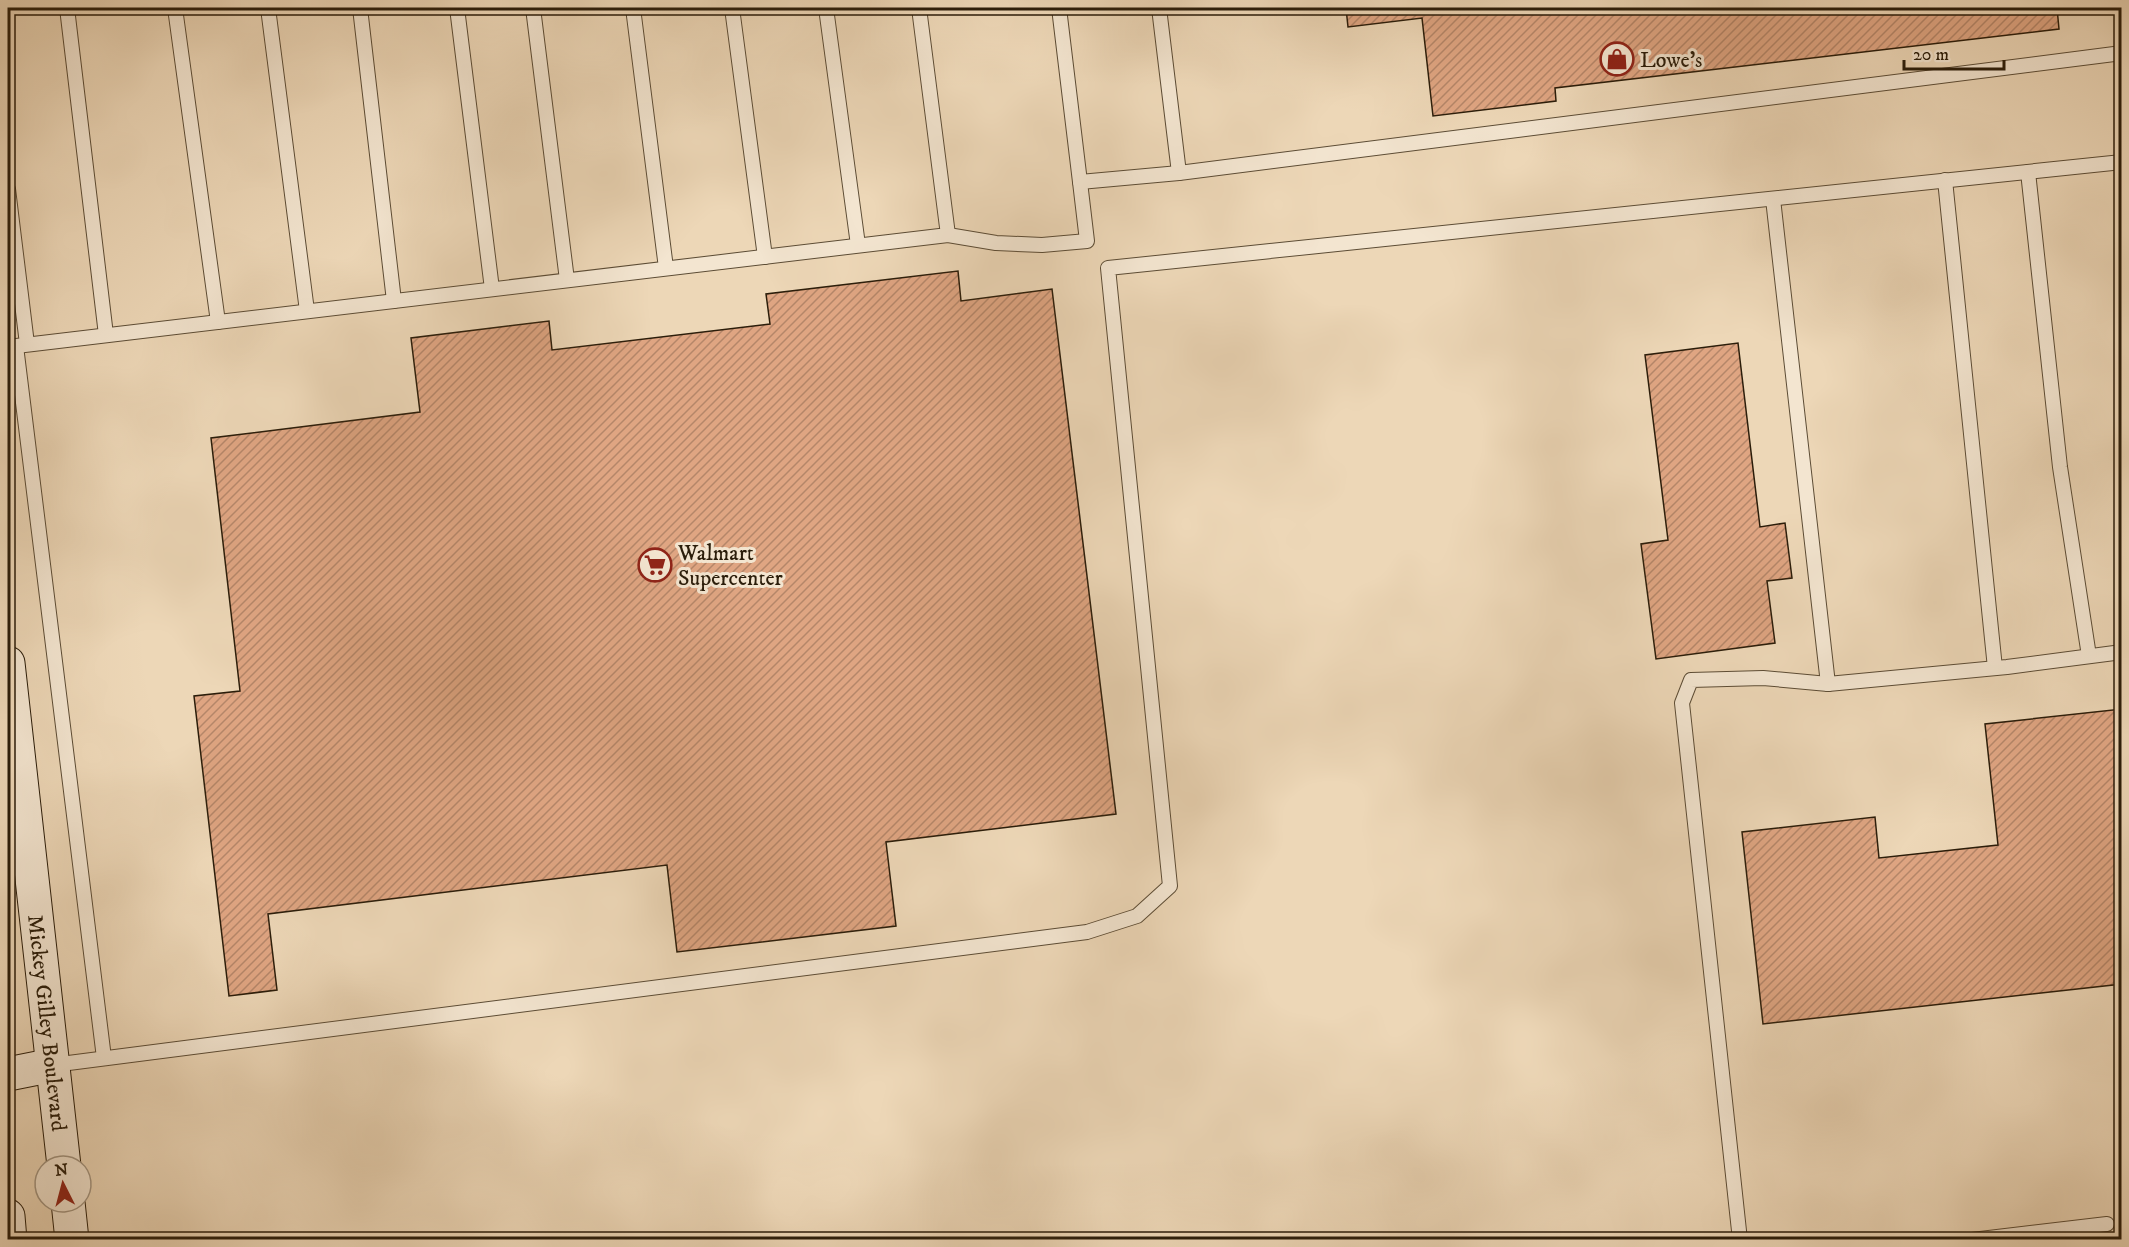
<svg xmlns="http://www.w3.org/2000/svg" width="2129" height="1247" viewBox="0 0 2129 1247" font-family="'IM FELL DW Pica',serif">
  <style>
    .building { fill: url(#building-hatch); stroke: #2b1d0a; stroke-width: 1.5 }
    .lines { fill: none; stroke-linecap: round; stroke-linejoin: round }
    .lane-casing { stroke: #5c4c35; stroke-width: 16 }
    .secondary-casing { stroke: #2b1d0a; stroke-width: 35 }
    .lane { stroke: #f3e5d0; stroke-width: 14 }
    .secondary { stroke: #f3e5d0; stroke-width: 33 }
    .labels { text-anchor: middle; stroke-width: 6; stroke-linejoin: round; paint-order: stroke }
    .poi-label { font-size: 22px; fill: #2b1d0a; stroke: #f3e5d0; text-anchor: start }
    .street-label { font-size: 22px; fill: #2b1d0a; stroke: #f3e5d0 }
  </style>
  <defs>
    <pattern id="building-hatch" width="6" height="6" patternUnits="userSpaceOnUse" patternTransform="scale(1.5)"><rect width="6" height="6" fill="#dfa582"/><path d="M-1 1l2-2M0 6l6-6M5 7l2-2" fill="none" stroke="#b58669"/></pattern>
  </defs>
  <rect width="100%" height="100%" fill="#edd7b7"/>
  <filter id="stains"><feTurbulence type="fractalNoise" baseFrequency=".00333" numOctaves="4"/><feColorMatrix values="0 0 0 0 .2 0 0 0 0 .09 0 0 0 0 .02 0 0 0 .5 -.17"/></filter>
  <radialGradient id="worn" r=".72"><stop offset=".6" stop-color="#630" stop-opacity="0"/><stop offset="1" stop-color="#630" stop-opacity=".3"/></radialGradient>
  <!-- building -->
  <g class="building">
    <path d="M1346,8H2057L2059,29L1555,88L1556,101L1433,116L1422,18L1348,27Z"/>
    <path d="M958,271L961,301L1052,289L1116,814L886,842L896,926L677,952L667,865L268,914L277,990L229,996L194,696L240,691L211,438L420,412L411,338L549,321L552,350L770,324L766,294Z"/>
    <path d="M1738,343L1760,527L1785,523L1792,578L1767,581L1775,643L1656,659L1641,544L1668,540L1645,355Z"/>
    <path d="M2122,709V984L1763,1024L1742,832L1875,817L1879,858L1998,845L1985,724Z"/>
  </g>
  <g class="lines">
    <!-- lane casing -->
    <g class="lane-casing">
      <g id="lane">
        <path d="M67,8L106,335"/>
        <path d="M175,8L218,322"/>
        <path d="M268,8L307,311"/>
        <path d="M360,8L394,301"/>
        <path d="M457,8L492,289"/>
        <path d="M533,8L567,280"/>
        <path d="M633,8L666,268"/>
        <path d="M732,8L765,257"/>
        <path d="M826,8L858,245"/>
        <path d="M1059,8L1080,182L1179,173L2122,53"/>
        <path d="M1159,8L1179,173"/>
        <path d="M2028,172L2060,467L2089,656"/>
        <path d="M1945,180L1995,668"/>
        <path d="M8,189L27,344"/>
        <path d="M1773,199L1828,684L2007,667L2122,652"/>
        <path d="M948,235L996,243L1042,245L1087,241L1080,182"/>
        <path d="M16,346L104,1058"/>
        <path d="M8,347L948,235L919,8"/>
        <path d="M53,1065L1087,932L1137,916L1170,886L1108,268L2122,162"/>
        <path d="M1740,1240L1682,703L1691,680L1763,678L1828,684"/>
        <path d="M1972,1240L2107,1224"/>
      </g>
    </g>
    <!-- secondary casing -->
    <g class="secondary-casing">
      <g id="secondary">
        <path id="s1" d="M8,663L64,1166"/>
        <path d="M8,1074L53,1065"/>
        <path d="M68,1202L72,1240"/>
        <path d="M8,1216L10,1240"/>
      </g>
    </g>
    <!-- lane -->
    <use href="#lane" class="lane"/>
    <!-- secondary -->
    <use href="#secondary" class="secondary"/>
  </g>
  <!-- icons -->
  <defs>
    <g id="shop-ring" transform="scale(1.725)"><circle r="9.5" fill="#f3e5d0" stroke="#8f2418" stroke-width="1.5"/><path d="M-5-2.5h2.3a2.7 3.5 0 0 1 5.4 0H5L5.5 6h-11ZM-1.5-2.5h3a1.5 2.3 0 0 0-3 0Z" fill="#8f2418"/></g>
    <g id="supermarket-ring" transform="scale(1.725)"><circle r="9.5" fill="#f3e5d0" stroke="#8f2418" stroke-width="1.5"/><path d="M-6-5.5h2.5l.6 2H6L4.5 2H-2.5L-4.4-4H-6ZM-1.5 3.2a1.3 1.3 0 1 0 .1 0ZM3 3.2a1.3 1.3 0 1 0 .1 0Z" fill="#8f2418"/></g>
  </defs>
  <g fill-rule="evenodd">
    <use href="#shop-ring" x="1617" y="59"/>
    <use href="#supermarket-ring" x="655" y="565"/>
  </g>
  <g class="labels">
    <!-- poi labels -->
    <g class="poi-label">
      <text x="1640" y="67">Lowe's</text>
      <text x="678" y="560">Walmart<tspan x="678" dy="25">Supercenter</tspan></text>
    </g>
    <!-- street labels -->
    <g class="street-label">
      <text dy="8" stroke="none"><textPath href="#s1" startOffset="362">Mickey Gilley Boulevard</textPath></text>
    </g>
  </g>
  <!-- margin -->
  <rect width="2129" height="1247" fill="none" stroke="#edd7b7" stroke-width="30"/>
  <rect x="9" y="9" width="2111" height="1229" fill="none" stroke="#2b1d0a" stroke-width="3"/>
  <rect x="15" y="15" width="2099" height="1217" fill="none" stroke="#2b1d0a" stroke-width="1.5"/>
  <!-- north arrow -->
  <g transform="translate(63 1184) rotate(354)"><circle r="28" fill="#f3e5d0" stroke="#a39581" stroke-width="1.5"/>
  <path d="M0-4.5L10 22L0 15L-10 22Z" fill="#8f2418"/>
  <text y="-9" font-size="16" font-weight="bold" text-anchor="middle" fill="#2b1d0a">N</text>
  </g>
  <!-- scale -->
  <path d="M1904 60v9h100v-9" fill="none" stroke="#2b1d0a" stroke-width="3"/>
  <text x="1913" y="60" font-size="18" fill="#2b1d0a" stroke="#f3e5d0" stroke-width="4.5" paint-order="stroke">20 m</text>
  <rect width="100%" height="100%" filter="url(#stains)"/>
  <rect width="100%" height="100%" fill="url(#worn)"/>
</svg>
